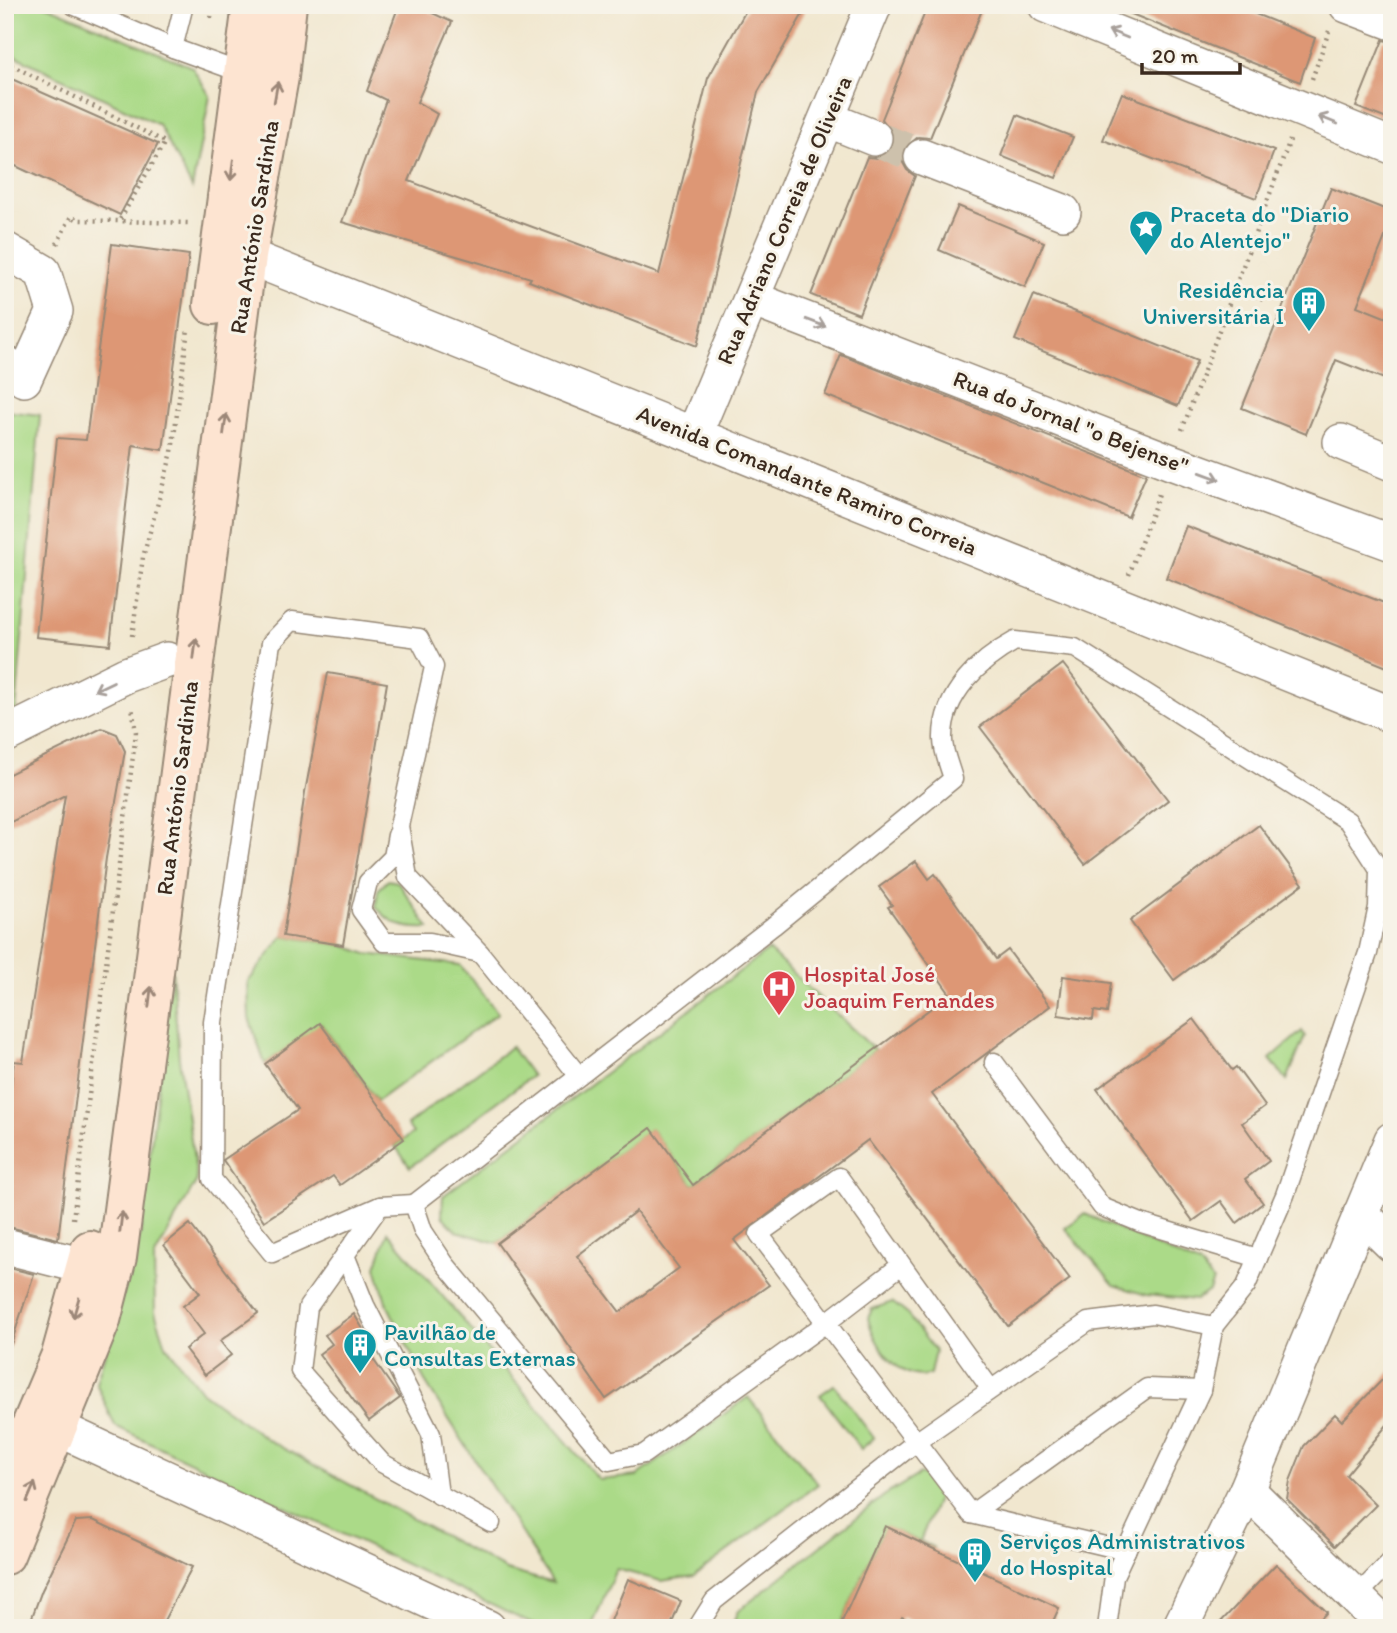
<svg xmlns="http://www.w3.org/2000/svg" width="1397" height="1633" viewBox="0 0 1397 1633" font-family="Itim,sans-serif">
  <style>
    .green { fill: #abda88; stroke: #738253; stroke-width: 2 }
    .building { fill: #dd9774; fill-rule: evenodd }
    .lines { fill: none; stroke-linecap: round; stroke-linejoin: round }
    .street-tunnel { stroke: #cdc1ac; stroke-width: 35; stroke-dasharray: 35 18; stroke-linecap: butt }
    .lane-casing { stroke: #968876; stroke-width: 21 }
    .street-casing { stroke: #968876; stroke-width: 38 }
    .secondary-casing { stroke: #968876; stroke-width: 42 }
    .path { stroke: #968876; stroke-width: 4.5; stroke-dasharray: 2 5; stroke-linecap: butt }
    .lane { stroke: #fff; stroke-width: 18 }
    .street { stroke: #fff; stroke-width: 35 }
    .secondary { stroke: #fde4d1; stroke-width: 38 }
    .oneway { stroke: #a79f9a }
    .oneway2 { stroke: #9c8778 }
    .labels { text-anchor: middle; stroke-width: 6; stroke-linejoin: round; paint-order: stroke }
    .culture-label { font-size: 23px; fill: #0d838f; stroke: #f7f3e8; text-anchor: start }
    .street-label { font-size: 23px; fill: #3b2a1e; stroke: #f7f3e8 }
    .health-label { font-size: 23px; fill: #be3a42; stroke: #f7f3e8; text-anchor: start }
  </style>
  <rect width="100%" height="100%" fill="#f7f3e8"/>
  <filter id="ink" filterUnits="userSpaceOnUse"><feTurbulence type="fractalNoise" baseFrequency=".0143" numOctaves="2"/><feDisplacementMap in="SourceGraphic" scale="14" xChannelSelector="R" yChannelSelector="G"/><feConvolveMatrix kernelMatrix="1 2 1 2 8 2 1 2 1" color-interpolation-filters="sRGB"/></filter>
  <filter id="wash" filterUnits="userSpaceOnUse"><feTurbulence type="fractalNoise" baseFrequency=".00686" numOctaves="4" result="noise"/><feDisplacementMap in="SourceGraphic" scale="28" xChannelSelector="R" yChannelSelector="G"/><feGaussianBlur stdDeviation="1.57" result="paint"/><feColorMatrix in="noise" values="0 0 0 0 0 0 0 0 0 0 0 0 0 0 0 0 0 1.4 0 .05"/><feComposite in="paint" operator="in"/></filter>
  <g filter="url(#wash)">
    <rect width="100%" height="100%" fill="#f1e7cf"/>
    <!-- green -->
    <g class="green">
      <path d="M5,5H45L192,67L210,96L192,188L159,125L5,51Z"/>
      <path d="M5,411L40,415L15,723L5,725Z"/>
      <path d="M388,880L398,882L429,928C404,929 393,926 376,907L378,890Z"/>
      <path d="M283,936L343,945L367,954L460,965L498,1013L377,1101L321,1024L265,1064L249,1018L248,982Z"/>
      <path d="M768,950L875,1050L693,1185L651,1129L497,1243L456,1231L442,1216L443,1196Z"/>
      <path d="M172,971L179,1059L197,1180L154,1258L155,1312L166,1345L202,1392L268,1440L506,1570L553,1583L424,1380L386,1302L376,1267L388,1232L599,1480L637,1476L748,1397L818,1484L694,1576L661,1581L616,1569L591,1628H540L115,1426L96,1383L140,1236Z"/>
      <path d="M1302,1031L1305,1036L1287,1080L1270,1059Z"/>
      <path d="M511,1047L532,1076L410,1167L395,1146L413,1133L407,1125Z"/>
      <path d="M1085,1214L1201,1266L1213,1281L1209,1291L1196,1300L1146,1295L1114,1285L1065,1228Z"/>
      <path d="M892,1302L906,1313L935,1351L930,1374C901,1384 874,1345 868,1318L872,1309Z"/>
      <path d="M834,1385L874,1438L861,1449L820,1395Z"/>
      <path d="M920,1474L942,1487L920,1541L934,1548L885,1527L839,1628H732L737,1612L885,1495Z"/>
    </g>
    <g id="blocks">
      <!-- building -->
      <g class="building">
        <path d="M399,5H415L452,22L417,102L437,114L409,181L659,274L708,78L749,5H808L758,92L697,346L529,281L531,278L342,222L386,100L367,91Z"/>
        <path d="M928,5H984L930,138L918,137L904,149L902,161L907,170L915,176L859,314L811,295L867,157L877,158L892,146L894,135L882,119Z"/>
        <path d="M1109,5H1233L1315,38L1300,82Z"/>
        <path d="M1383,40L1392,42V121L1356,107Z"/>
        <path d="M5,76L158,144L120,215L5,161Z"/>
        <path d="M1122,93L1274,151L1256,198L1103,140Z"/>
        <path d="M1017,115L1073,137L1056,178L1001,156Z"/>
        <path d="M1331,188L1392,212V220L1357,306L1392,320V382L1336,360L1306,434L1242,408Z"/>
        <path d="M958,206L1044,242L1025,287L939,250Z"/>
        <path d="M112,244L189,255L163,450L133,445L110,645L36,637L57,438L86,440Z"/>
        <path d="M1034,295L1197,361L1178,406L1015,340Z"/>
        <path d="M841,355L1146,475L1128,517L825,395Z"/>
        <path d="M1186,526L1392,606V669L1166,578Z"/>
        <path d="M1063,664L1168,800L1085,864L980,727Z"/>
        <path d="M328,673L387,683L343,945L283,936L305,792Z"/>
        <path d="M102,728L117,734L125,751L106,858L58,1239L5,1226V1138L14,1061L23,1062L65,795L5,825V776Z"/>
        <path d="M1259,825L1303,884L1174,980L1130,921Z"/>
        <path d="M916,861L929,879L935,874L996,959L1008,950L1050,1006L932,1094L1070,1279L1008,1326L868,1140L734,1240L769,1285L606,1399L497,1243L651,1128L693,1185L950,994L888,907L892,905L879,887ZM636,1211L679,1268L620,1312L577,1256Z"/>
        <path d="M1063,976L1111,983L1107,1013L1094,1011L1093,1020L1058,1015Z"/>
        <path d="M1194,1019L1232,1070L1236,1067L1265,1106L1242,1123L1269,1161L1245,1179L1263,1203L1237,1223L1221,1201L1193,1221L1097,1089Z"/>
        <path d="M320,1023L404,1139L340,1185L333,1176L264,1221L223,1160L298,1110L265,1064Z"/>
        <path d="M190,1224L258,1313L220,1341L231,1355L205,1375L185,1349L204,1334L183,1306L200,1293L164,1245Z"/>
        <path d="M5,1267L34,1274L10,1347H5Z"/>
        <path d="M354,1314L372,1344L366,1349L400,1398L369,1421L319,1354L332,1344L325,1335Z"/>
        <path d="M1392,1370V1419L1346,1475L1376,1505L1335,1546L1287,1499L1290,1481L1304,1446L1335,1414L1342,1421Z"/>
        <path d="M93,1520L192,1567L160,1628H28L42,1590L76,1521Z"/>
        <path d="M885,1526L1059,1608L1050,1628H926L902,1617L897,1628H839Z"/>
        <path d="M1276,1564L1327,1612L1312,1628H1215Z"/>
        <path d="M628,1579L681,1601L670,1628H608Z"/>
      </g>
    </g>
  </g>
  <g filter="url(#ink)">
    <use href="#blocks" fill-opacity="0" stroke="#968876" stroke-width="2"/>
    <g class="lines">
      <!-- street-tunnel -->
      <path class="street-tunnel" d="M874,138L922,157"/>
      <!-- lane casing -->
      <g class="lane-casing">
        <g id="lane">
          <path d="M73,5L173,48L245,74"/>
          <path d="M173,48L184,5"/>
          <path d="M1015,641L1075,648L1348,821L1379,869L1378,907L1368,953L1285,1195L1246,1286L1214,1326L1201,1390L1147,1388L971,1514L826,1323L644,1454L609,1461L445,1264L423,1231L414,1204L773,926L953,779C950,767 942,750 943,737C943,694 980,660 1015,641Z"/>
          <path d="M397,835L393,857L368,882L361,910L384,942H430L480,953"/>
          <path d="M994,1062L1102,1207L1141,1223L1258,1258"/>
          <path d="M414,1204L380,1206L272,1253L212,1179L213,1022L271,643L292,621L419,638L434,667L399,826L408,877L480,953L579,1076"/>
          <path d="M380,1206L308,1307L300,1371L382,1463L491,1523"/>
          <path d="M345,1255L365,1305L431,1434L439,1495"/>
          <path d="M900,1266L826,1323L759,1234L839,1177L990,1388"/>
          <path d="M971,1514L1126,1551"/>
          <path d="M1356,1597L1392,1560"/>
          <path d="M697,1628L714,1601L916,1442L1088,1322L1153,1314L1214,1326"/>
          <path d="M1107,1628L1114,1576L1201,1390"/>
        </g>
      </g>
      <!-- street casing -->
      <g class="street-casing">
        <g id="street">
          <path d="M1046,5L1392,146"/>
          <path d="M1347,5L1392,22"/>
          <path d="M827,119L874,138"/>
          <path d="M922,157L1063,212"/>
          <path d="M222,246L1392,715"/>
          <path d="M5,250L43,272L55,311L24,379L5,363"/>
          <path d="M752,299L1171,462L1392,543"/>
          <path d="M694,435L874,5"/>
          <path d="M1341,442L1392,463"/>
          <path d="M5,735L126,675L167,660"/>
          <path d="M1361,1214L1392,1244"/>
          <path d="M5,1246L68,1262L89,1263"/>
          <path d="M34,1417L488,1628"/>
          <path d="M1247,1490L1387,1628"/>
          <path d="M1180,1628L1247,1490L1392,1140"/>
        </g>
      </g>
      <!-- secondary casing -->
      <g class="secondary-casing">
        <g id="secondary">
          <path d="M213,305L252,5"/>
          <path d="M5,1487L61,1355L90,1250"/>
          <path d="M5,1555L101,1320L117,1257L247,256L279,77L287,5"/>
        </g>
      </g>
      <!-- path -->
      <g class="path">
        <path d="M211,18L213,5"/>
        <path d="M5,62L165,142L119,221"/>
        <path d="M1312,79L1329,31"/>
        <path d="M57,244L71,216L78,220L190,223"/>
        <path d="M1235,288L1266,301"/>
        <path d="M1182,430L1290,140"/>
        <path d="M1129,575L1160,491"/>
        <path d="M132,636L143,557L172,452L188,329"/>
        <path d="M73,1219L136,733L132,707"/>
      </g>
      <!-- lane -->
      <use href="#lane" class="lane"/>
      <!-- street -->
      <use href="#street" class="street"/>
      <!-- secondary -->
      <use href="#secondary" class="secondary"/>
    </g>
    <!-- one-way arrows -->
    <defs><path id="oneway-shaft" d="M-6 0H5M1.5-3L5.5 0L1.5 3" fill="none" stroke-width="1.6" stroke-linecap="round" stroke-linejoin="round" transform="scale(1.75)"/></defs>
    <g class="oneway">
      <use href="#oneway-shaft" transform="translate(1118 34) rotate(-158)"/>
      <use href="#oneway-shaft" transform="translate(1328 120) rotate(-158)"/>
      <use href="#oneway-shaft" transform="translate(816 323) rotate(21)"/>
      <use href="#oneway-shaft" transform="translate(1210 476) rotate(20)"/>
      <use href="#oneway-shaft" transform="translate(104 686) rotate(154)"/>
    </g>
    <g class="oneway2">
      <use href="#oneway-shaft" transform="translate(276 92) rotate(-80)"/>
      <use href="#oneway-shaft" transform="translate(232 170) rotate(97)"/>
      <use href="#oneway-shaft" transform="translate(225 424) rotate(-82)"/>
      <use href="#oneway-shaft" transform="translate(195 649) rotate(-83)"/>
      <use href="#oneway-shaft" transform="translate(150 997) rotate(-83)"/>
      <use href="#oneway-shaft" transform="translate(121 1222) rotate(-83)"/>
      <use href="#oneway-shaft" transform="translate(76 1308) rotate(106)"/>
      <use href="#oneway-shaft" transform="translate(31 1492) rotate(-67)"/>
    </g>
  </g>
  <!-- icons -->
  <defs>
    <g id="sight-pin" transform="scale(1.75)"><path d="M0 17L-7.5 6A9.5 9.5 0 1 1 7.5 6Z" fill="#0f9aa8" stroke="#f7f3e8"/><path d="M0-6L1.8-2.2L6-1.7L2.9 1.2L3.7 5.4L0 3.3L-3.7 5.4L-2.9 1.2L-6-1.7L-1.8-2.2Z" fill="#fff"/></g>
    <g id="building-pin" transform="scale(1.75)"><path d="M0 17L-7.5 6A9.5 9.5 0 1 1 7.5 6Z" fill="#0f9aa8" stroke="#f7f3e8"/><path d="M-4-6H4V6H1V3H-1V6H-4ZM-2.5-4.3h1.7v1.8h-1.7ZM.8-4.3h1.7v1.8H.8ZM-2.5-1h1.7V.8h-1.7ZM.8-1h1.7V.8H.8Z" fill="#fff"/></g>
    <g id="hospital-pin" transform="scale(1.75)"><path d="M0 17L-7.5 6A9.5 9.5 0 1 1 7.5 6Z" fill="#e0444e" stroke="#f7f3e8"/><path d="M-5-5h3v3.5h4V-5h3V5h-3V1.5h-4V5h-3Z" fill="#fff"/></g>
  </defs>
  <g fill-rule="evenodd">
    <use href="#sight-pin" x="1146" y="227"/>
    <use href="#building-pin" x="1309" y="303"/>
    <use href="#hospital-pin" x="779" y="987"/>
    <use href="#building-pin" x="360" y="1345"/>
    <use href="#building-pin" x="975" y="1554"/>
  </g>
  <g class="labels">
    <!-- culture labels -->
    <g class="culture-label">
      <text x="1170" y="222">Praceta do "Diario<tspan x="1170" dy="26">do Alentejo"</tspan></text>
      <text x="1284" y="298" text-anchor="end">Residência<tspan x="1284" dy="26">Universitária I</tspan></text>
      <text x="384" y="1340">Pavilhão de<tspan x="384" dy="26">Consultas Externas</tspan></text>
      <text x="1000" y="1549">Serviços Administrativos<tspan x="1000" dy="26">do Hospital</tspan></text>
    </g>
    <!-- street labels -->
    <g class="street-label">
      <text transform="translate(784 220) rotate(-67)" y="8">Rua Adriano Correia de Oliveira</text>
      <text transform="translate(254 227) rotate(-81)" y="8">Rua António Sardinha</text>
      <text transform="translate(1071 422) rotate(21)" y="8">Rua do Jornal "o Bejense"</text>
      <text transform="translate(807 480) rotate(22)" y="8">Avenida Comandante Ramiro Correia</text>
      <text transform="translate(177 788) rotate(-83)" y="8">Rua António Sardinha</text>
    </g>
    <!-- health labels -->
    <g class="health-label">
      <text x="804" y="982">Hospital José<tspan x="804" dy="26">Joaquim Fernandes</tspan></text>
    </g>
  </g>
  <!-- margin -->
  <rect width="1397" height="1633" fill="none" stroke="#f7f3e8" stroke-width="28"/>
  <!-- scale -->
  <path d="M1142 63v10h98v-10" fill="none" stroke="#3b2a1e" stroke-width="3.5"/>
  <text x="1152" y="63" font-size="21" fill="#3b2a1e" stroke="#f7f3e8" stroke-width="5" paint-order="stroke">20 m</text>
</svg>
